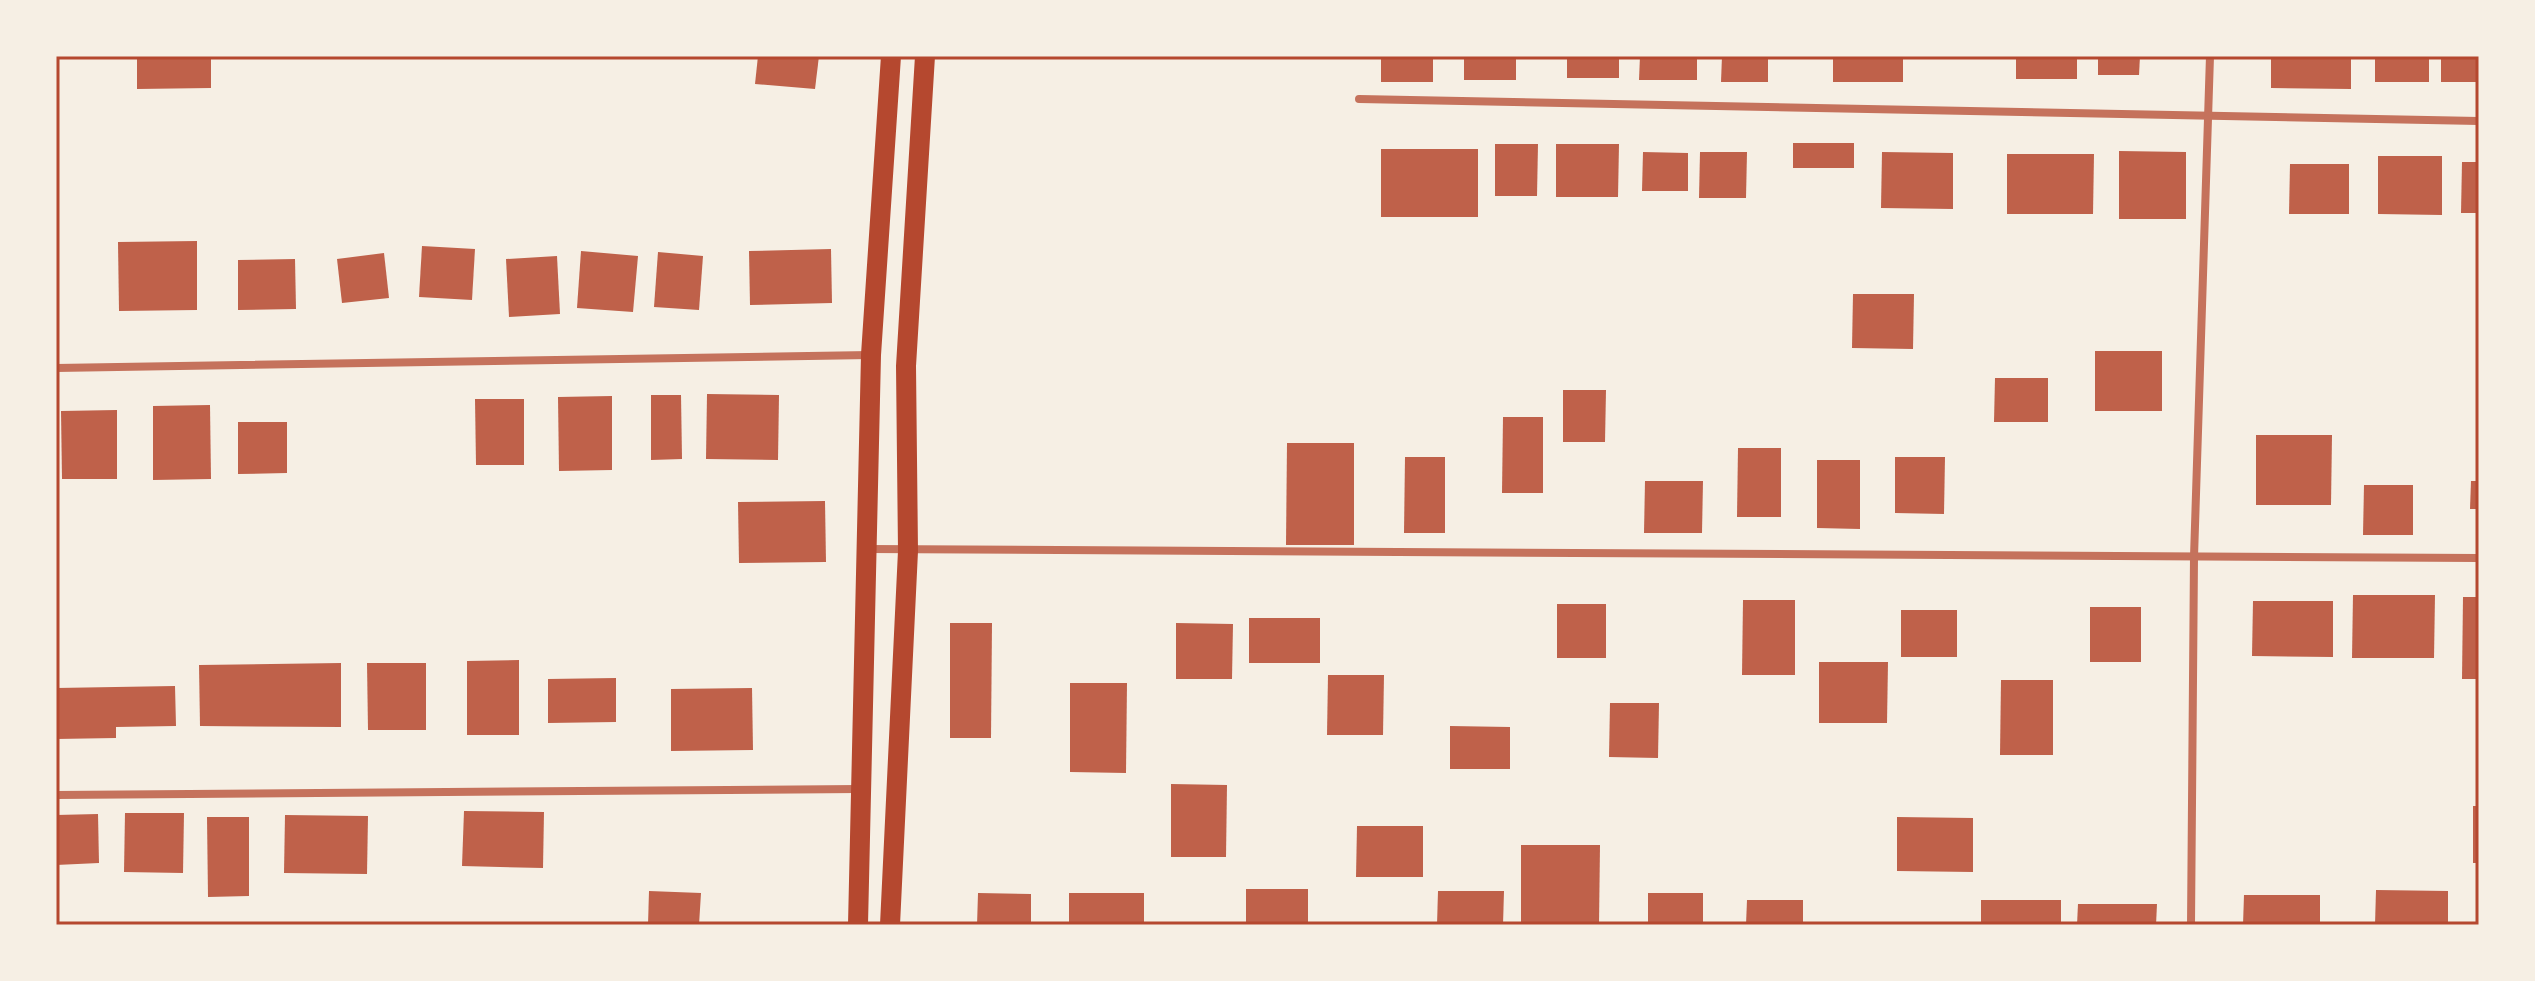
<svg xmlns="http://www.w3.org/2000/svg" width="2535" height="981" viewBox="0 0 2535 981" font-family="Arial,sans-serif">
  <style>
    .building { fill: #bf614a }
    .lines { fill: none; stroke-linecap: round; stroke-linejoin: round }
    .minor { stroke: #c5725c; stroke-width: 8 }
    .primary { stroke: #b5482f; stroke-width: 20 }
    .neatline { fill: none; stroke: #b5482f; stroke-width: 3 }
  </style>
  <rect width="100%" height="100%" fill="#f6efe4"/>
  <!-- building -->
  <g class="building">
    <path d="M137,56H211V88L137,89Z"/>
    <path d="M758,56H819L815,89L755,84Z"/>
    <rect x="1381" y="56" width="52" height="26"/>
    <rect x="1464" y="56" width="52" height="24"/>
    <rect x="1567" y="56" width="52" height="22"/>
    <path d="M1640,56H1697V80H1639Z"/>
    <path d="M1722,56H1768V82H1721Z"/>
    <rect x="1833" y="56" width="70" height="26"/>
    <rect x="2016" y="56" width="61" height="23"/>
    <path d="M2098,56H2140L2139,75H2098Z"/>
    <path d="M2271,56H2351V89L2271,88Z"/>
    <rect x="2375" y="56" width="54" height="26"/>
    <rect x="2441" y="56" width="38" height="26"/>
    <rect x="1793" y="143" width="61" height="25"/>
    <path d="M1495,144H1538L1537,196H1495Z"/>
    <path d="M1556,144H1619L1618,197H1556Z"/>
    <rect x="1381" y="149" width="97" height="68"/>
    <path d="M2119,151L2186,152V219H2119Z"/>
    <path d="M1643,152L1688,153V191H1642Z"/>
    <path d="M1700,152H1747L1746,198H1699Z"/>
    <path d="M1882,152L1953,153V209L1881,208Z"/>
    <path d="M2007,154H2094L2093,214H2007Z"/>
    <path d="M2378,156H2442V215L2378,214Z"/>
    <path d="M2462,162H2479V213H2461Z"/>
    <path d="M2290,164H2349V214H2289Z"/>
    <path d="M197,241V310L119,311L118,242Z"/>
    <path d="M422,246L475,249L472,300L419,297Z"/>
    <path d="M831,249L832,303L750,305L749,251Z"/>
    <path d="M581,251L638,256L633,312L577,308Z"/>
    <path d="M658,252L703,256L699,310L654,307Z"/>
    <path d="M384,253L389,298L342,303L337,259Z"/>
    <path d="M557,256L560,314L509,317L506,259Z"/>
    <path d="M295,259L296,309L238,310V260Z"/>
    <path d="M1853,294H1914L1913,349L1852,348Z"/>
    <rect x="2095" y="351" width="67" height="60"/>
    <path d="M1995,378H2048V422H1994Z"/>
    <path d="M1563,390H1606L1605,442H1563Z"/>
    <path d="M707,394L779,395L778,460L706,459Z"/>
    <path d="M651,395H681L682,459L651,460Z"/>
    <path d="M612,396V470L559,471L558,397Z"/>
    <path d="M475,399H524V465H476Z"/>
    <path d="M210,405L211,479L153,480V406Z"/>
    <path d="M117,410V479H62L61,411Z"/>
    <path d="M1503,417H1543V493H1502Z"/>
    <path d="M238,422H287V473L238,474Z"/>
    <path d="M2256,435H2332L2331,505H2256Z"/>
    <path d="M1287,443H1354V545H1286Z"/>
    <path d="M1738,448H1781V517H1737Z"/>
    <path d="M1405,457H1445V533H1404Z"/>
    <path d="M1895,457H1945L1944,514L1895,513Z"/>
    <path d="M1817,460H1860V529L1817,528Z"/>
    <path d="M1645,481H1703L1702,533H1644Z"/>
    <path d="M2471,481H2479V509H2470Z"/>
    <path d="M2364,485H2413V535H2363Z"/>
    <path d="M825,501L826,562L739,563L738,502Z"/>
    <path d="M2353,595H2435L2434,658H2352Z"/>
    <path d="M2463,597H2479V679H2462Z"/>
    <path d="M1743,600H1795V675H1742Z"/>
    <path d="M2253,601H2333V657L2252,656Z"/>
    <rect x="1557" y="604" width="49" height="54"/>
    <rect x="2090" y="607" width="51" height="55"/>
    <rect x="1901" y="610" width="56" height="47"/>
    <rect x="1249" y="618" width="71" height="45"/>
    <path d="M950,623H992L991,738H950Z"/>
    <path d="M1176,623L1233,624L1232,679H1176Z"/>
    <path d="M519,660V735H467V661Z"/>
    <path d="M1819,662H1888L1887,723H1819Z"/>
    <path d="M341,663V727L200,726L199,665Z"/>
    <path d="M367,663H426V730H368Z"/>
    <path d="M1328,675H1384L1383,735H1327Z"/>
    <path d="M616,678V722L548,723V679Z"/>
    <path d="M2001,680H2053V755H2000Z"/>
    <path d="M1070,683H1127L1126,773L1070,772Z"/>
    <path d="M175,686L176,726L116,727V738L56,739V688Z"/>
    <path d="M752,688L753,750L671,751V689Z"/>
    <path d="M1610,703H1659L1658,758L1609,757Z"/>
    <path d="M1450,726L1510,727V769H1450Z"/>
    <path d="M1171,784L1227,785L1226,857H1171Z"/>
    <rect x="2473" y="806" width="6" height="57"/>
    <path d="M464,811L544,812L543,868L462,866Z"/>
    <path d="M125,813H184L183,873L124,872Z"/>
    <path d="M98,814L99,863L56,865V815Z"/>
    <path d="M285,815L368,816L367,874L284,873Z"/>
    <path d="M207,817H249V896L208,897Z"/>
    <path d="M1897,817L1973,818V872L1897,871Z"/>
    <path d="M1357,826H1423V877H1356Z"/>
    <path d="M1521,845H1600L1599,925H1521Z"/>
    <rect x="1246" y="889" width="62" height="36"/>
    <path d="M2376,890L2448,891V925H2375Z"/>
    <path d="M649,891L701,893L699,925H648Z"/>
    <path d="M1438,891H1504L1503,925H1437Z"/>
    <path d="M978,893L1031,894V925H977Z"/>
    <rect x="1069" y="893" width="75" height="32"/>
    <rect x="1648" y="893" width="55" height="32"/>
    <path d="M2244,895H2320V925H2243Z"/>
    <path d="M1747,900H1803V925H1746Z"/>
    <rect x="1981" y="900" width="80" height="25"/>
    <path d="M2078,904H2157L2156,925H2077Z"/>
  </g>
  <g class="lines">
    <!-- minor -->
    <g class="minor">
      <path d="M1359,99L2479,121"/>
      <path d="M56,368L870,355"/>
      <path d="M868,549L2479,558"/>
      <path d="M56,795L859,789"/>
      <path d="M2191,925L2194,557L2210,56"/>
    </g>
    <!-- primary -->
    <g class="primary">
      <path d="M858,925L871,355L891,56"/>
      <path d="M890,925L908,551L906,366L925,56"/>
    </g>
  </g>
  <!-- border -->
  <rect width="2535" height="981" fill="none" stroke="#f6efe4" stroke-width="116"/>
  <rect x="58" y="58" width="2419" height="865" class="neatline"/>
</svg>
